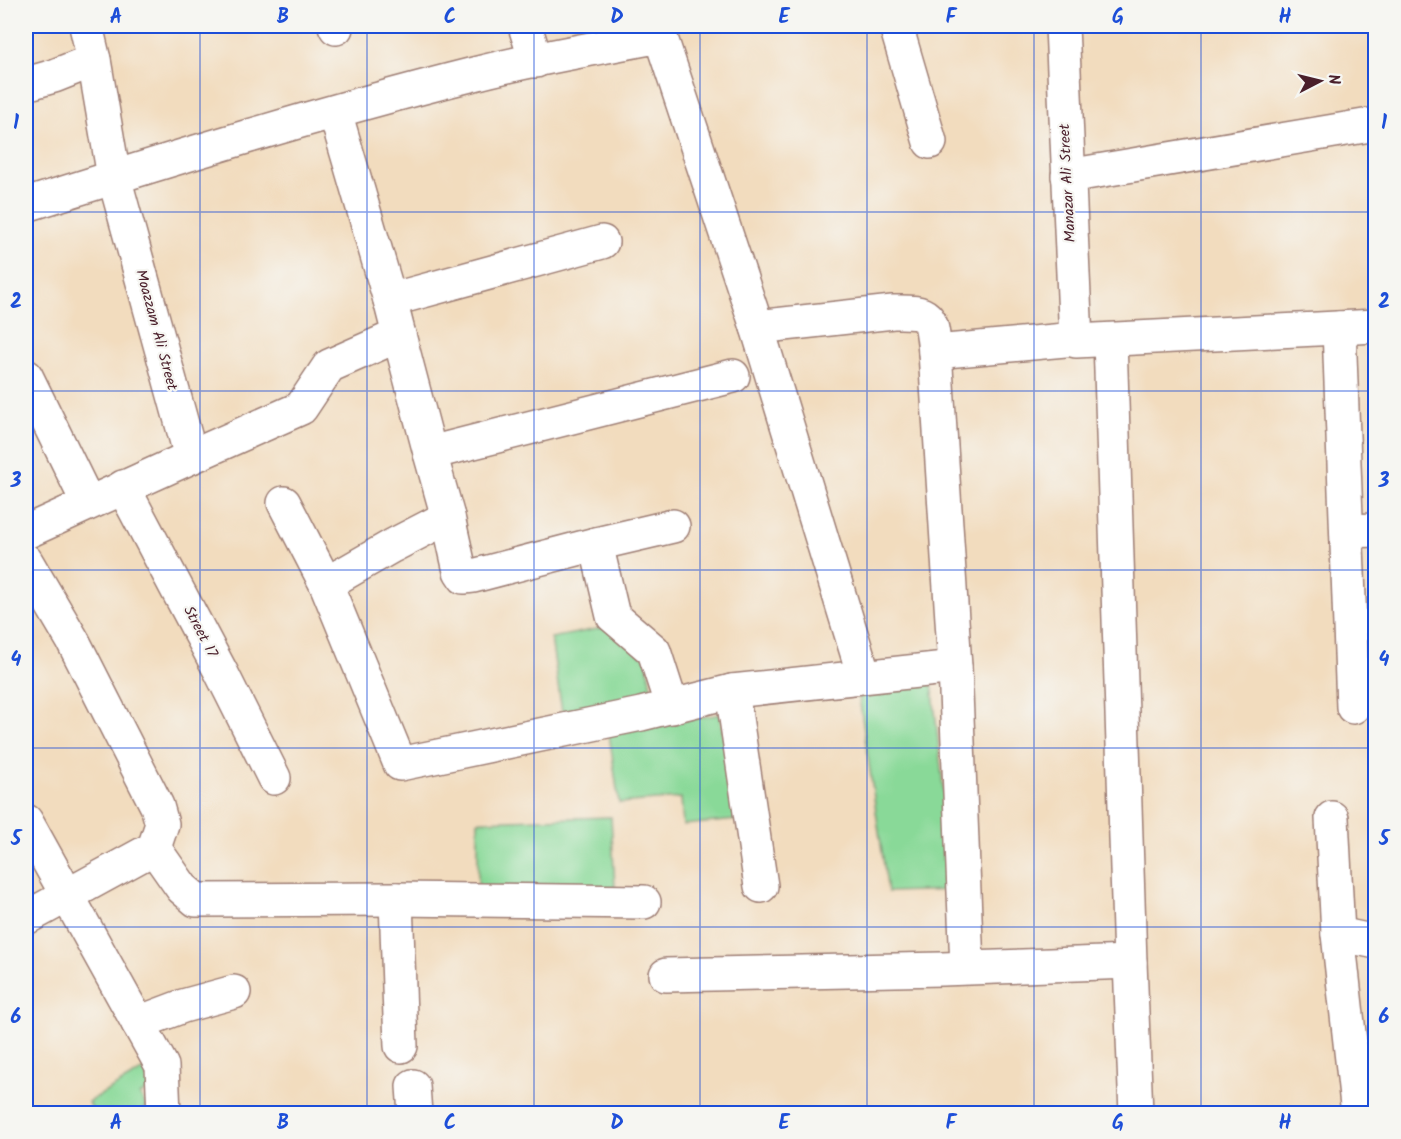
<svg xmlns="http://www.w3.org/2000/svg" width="1401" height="1139" font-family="Kalam,sans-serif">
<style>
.green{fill:#89d998;stroke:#6a7c62;stroke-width:1.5}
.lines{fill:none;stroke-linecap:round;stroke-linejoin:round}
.minor-casing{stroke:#9e7e74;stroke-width:36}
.minor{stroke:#fff;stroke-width:33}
.grid{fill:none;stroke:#1d4ed8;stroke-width:1.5;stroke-opacity:0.55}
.labels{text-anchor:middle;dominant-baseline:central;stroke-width:4.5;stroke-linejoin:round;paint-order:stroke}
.street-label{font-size:15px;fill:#4a1f2b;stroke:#f6f6f2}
.neatline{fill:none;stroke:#1d4ed8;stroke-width:2}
.grid-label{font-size:20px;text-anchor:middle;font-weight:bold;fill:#1d4ed8}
</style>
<rect width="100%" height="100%" fill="#f6f6f2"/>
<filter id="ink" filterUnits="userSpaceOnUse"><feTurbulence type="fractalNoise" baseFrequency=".0167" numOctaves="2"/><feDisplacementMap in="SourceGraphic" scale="12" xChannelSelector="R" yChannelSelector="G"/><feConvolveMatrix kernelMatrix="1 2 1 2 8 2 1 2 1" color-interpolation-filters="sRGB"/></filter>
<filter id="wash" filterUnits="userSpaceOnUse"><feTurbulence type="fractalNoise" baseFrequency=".008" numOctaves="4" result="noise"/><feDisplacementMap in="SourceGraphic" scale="24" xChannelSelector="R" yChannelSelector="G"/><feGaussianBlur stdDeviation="1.35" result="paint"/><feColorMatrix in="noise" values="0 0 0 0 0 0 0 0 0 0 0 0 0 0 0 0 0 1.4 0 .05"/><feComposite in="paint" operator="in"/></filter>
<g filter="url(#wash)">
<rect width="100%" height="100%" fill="#f2dcbe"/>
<!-- green -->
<g class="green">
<path d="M607 627 647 660 652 696 562 712 551 638Z"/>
<path d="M932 683 954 890 888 892 858 690Z"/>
<path d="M720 714 736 820 683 825 681 798 619 803 609 734Z"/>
<path d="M611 817 615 888 478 887V821Z"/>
<path d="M147 1068 156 1085 140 1095 147 1107 139 1112V1113H95L88 1102Z"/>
</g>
</g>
<g filter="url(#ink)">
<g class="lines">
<defs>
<g id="minor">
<path d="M335 26 336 28"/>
<path d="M525 26 536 61"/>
<path d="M657 26 757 327 864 676"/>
<path d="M896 26 930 142"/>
<path d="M1062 26 1076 341 1376 326"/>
<path d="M26 84 54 76 94 60"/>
<path d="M335 112 390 300 399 335"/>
<path d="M1068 176 1376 124"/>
<path d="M26 205C174 158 323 112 474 74 535 58 598 48 660 36"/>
<path d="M390 300 602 242"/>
<path d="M757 327 893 312C932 311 931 316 935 352"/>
<path d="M1339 328 1353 707"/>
<path d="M1110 340 1130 962 1136 1114"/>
<path d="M26 376 88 503"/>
<path d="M430 453 733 376"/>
<path d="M191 457 301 408 329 366 399 335 430 453 448 517 392 546 326 584"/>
<path d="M123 487 221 672 274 778"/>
<path d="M284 503 326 584 400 764 641 714 732 691 955 667"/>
<path d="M448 517 460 571 464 577 473 576 596 544 673 526"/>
<path d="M1347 531 1376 530"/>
<path d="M26 532 191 457 114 177 94 60 86 26"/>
<path d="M596 544 613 616 654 651 672 707"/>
<path d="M26 561 73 641 157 806 162 824 154 848 26 918"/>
<path d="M732 691 761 886"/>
<path d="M1332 818 1338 934 1358 1114"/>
<path d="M26 821 162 1066 164 1114"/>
<path d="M154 848 182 888 196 900 396 899 644 902"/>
<path d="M396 899 401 1046"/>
<path d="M1338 934 1376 942"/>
<path d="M967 967 955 667 935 352 1076 339"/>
<path d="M666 975 942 969 1130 962"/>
<path d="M138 1023 183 1006 234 992"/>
<path d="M413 1086 415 1114"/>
</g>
</defs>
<!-- minor casing -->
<use href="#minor" class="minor-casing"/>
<!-- minor -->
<use href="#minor" class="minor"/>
</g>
</g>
<!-- grid -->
<path class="grid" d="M200 26V1114M367 26V1114M534 26V1114M700 26V1114M867 26V1114M1034 26V1114M1201 26V1114M26 212H1376M26 391H1376M26 570H1376M26 748H1376M26 927H1376"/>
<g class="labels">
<!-- street labels -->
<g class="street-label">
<text transform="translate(1068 183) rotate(-93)">Manazar Ali Street</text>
<text transform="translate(156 330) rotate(75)">Moazzam Ali Street</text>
<text transform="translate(200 632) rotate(62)">Street 17</text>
</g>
</g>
<!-- margin -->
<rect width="1401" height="1139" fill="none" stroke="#f6f6f2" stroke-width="66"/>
<!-- north arrow -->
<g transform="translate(1320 81) rotate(83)" stroke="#f6f6f2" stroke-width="4.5" paint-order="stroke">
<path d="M0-4.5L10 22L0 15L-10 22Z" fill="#4a1f2b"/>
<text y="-9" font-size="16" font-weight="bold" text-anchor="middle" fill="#4a1f2b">N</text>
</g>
<rect x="33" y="33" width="1335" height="1073" class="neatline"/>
<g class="grid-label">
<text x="116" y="23">A</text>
<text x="283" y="23">B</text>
<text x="450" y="23">C</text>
<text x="617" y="23">D</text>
<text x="784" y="23">E</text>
<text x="951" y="23">F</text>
<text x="1118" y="23">G</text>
<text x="1285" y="23">H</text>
<text x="16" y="129">1</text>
<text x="1384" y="129">1</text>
<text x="16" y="308">2</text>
<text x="1384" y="308">2</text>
<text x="16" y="487">3</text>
<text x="1384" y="487">3</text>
<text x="16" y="666">4</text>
<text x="1384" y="666">4</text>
<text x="16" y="845">5</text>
<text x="1384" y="845">5</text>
<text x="16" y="1023">6</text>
<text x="1384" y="1023">6</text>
<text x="116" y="1129">A</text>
<text x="283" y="1129">B</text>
<text x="450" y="1129">C</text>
<text x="617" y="1129">D</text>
<text x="784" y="1129">E</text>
<text x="951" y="1129">F</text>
<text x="1118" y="1129">G</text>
<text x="1285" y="1129">H</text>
</g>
</svg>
